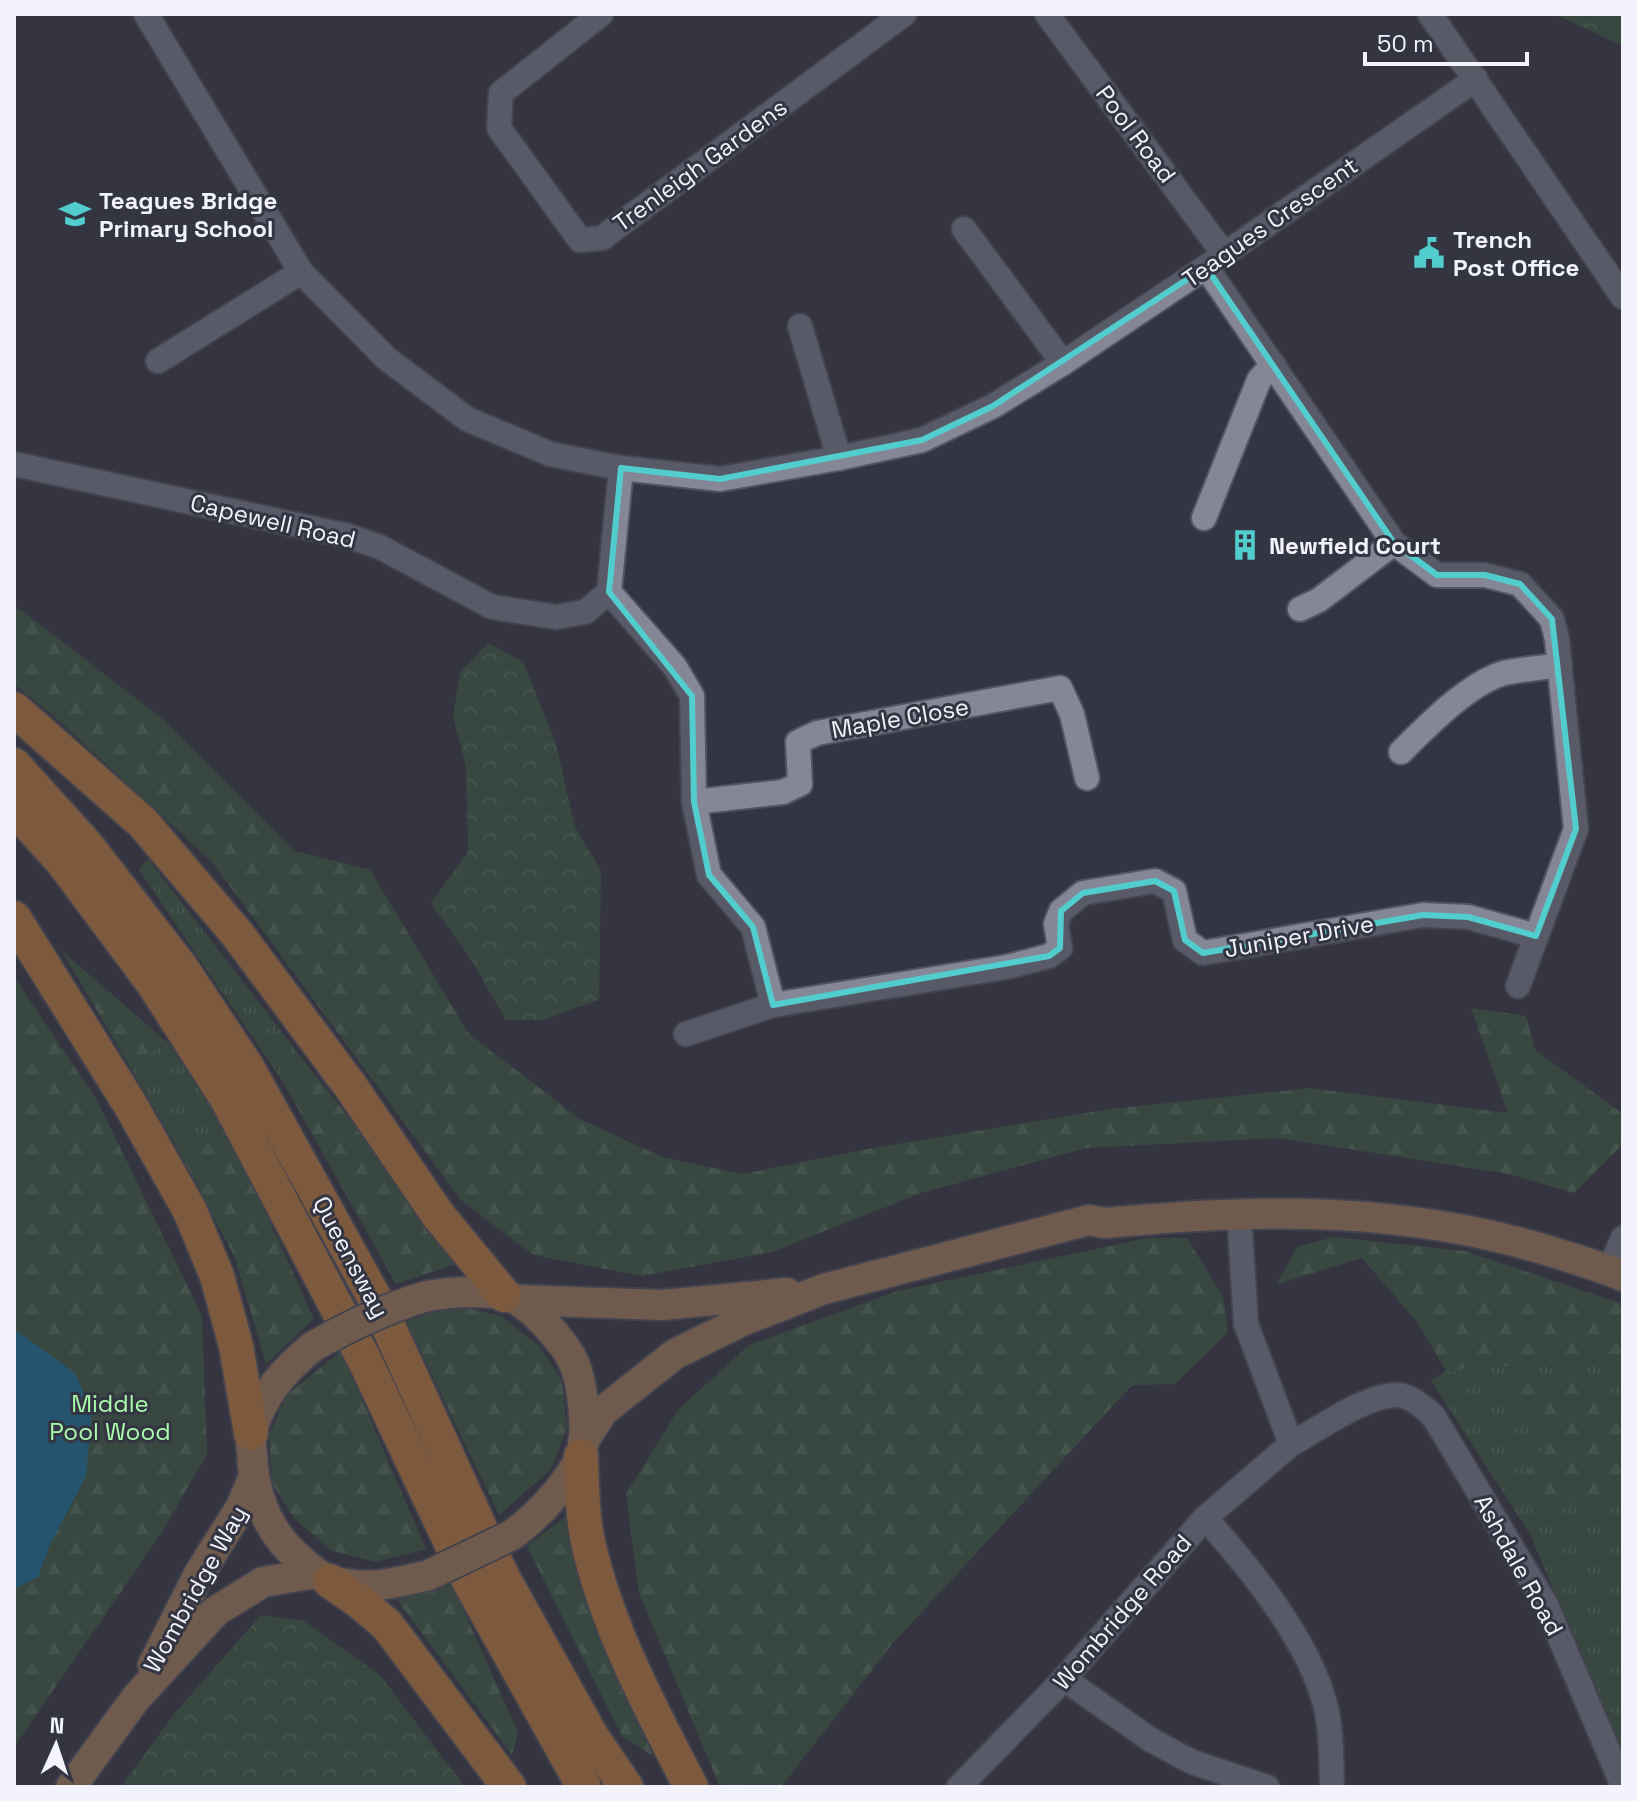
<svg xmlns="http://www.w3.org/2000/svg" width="1637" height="1801" font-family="'Space Grotesk',sans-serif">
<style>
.grass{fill:url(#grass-tufts)}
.forest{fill:url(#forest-firs)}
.park{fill:url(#park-crowns)}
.water{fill:#127da5}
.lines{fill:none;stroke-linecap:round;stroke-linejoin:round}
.minor-casing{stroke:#53545f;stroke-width:28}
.major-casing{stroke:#53545f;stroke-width:34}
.highway-casing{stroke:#53545f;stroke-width:38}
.minor{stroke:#858796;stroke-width:24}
.major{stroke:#b6875e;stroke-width:30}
.highway{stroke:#d68739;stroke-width:34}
.major-bridge-casing{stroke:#53545f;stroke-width:34;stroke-linecap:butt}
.major-bridge{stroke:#b6875e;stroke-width:30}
.marked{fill:none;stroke:#52cdce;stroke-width:6;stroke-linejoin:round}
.labels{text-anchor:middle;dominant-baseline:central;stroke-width:6;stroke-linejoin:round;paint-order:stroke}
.street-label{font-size:24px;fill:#f2f3fc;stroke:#343542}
.poi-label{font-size:24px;font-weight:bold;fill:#f2f3fc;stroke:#343542;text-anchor:start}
.park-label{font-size:24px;fill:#a8fcab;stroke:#343542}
</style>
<defs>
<pattern id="grass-tufts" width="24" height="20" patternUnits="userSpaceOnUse" patternTransform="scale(2)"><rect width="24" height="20" fill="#3d613f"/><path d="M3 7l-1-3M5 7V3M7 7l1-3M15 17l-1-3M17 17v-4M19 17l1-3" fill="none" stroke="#5a785c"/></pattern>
<pattern id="forest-firs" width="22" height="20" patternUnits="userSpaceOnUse" patternTransform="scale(2)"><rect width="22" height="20" fill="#3d613f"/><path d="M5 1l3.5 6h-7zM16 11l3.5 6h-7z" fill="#5a785c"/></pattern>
<pattern id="park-crowns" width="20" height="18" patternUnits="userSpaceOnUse" patternTransform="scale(2)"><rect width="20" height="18" fill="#3d613f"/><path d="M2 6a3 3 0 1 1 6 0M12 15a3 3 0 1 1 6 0" fill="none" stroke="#5a785c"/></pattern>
</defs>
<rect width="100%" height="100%" fill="#343542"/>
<!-- grass -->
<g class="grass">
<path d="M148 859 312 1071 283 1082 139 870Z"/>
<path d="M168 1043 226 1125 178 1149 129 1065Z"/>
<path d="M1615 1359 1623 1366V1754L1530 1534 1431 1381 1446 1371Z"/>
</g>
<!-- forest -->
<g class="forest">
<path d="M14 605 163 719 294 851 370 870 469 1034 580 1119 662 1157 742 1174 873 1148 1111 1109 1309 1088 1508 1113 1471 1008 1526 1016 1535 1050 1623 1114V1144L1574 1193 1509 1174 1279 1138 1086 1148 921 1193 772 1252 642 1276 533 1255 461 1200 212 862 52 714 14 684Z"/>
<path d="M61 950 168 1043 129 1065Z"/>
<path d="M14 977 97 1100 202 1316 207 1454 162 1532 14 1747Z"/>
<path d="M312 1071 462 1262 396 1284 283 1082Z"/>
<path d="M226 1125 314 1319 266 1364 235 1258 178 1149Z"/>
<path d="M1333 1237 1465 1251 1623 1304V1366L1614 1359 1446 1371 1418 1323 1362 1258 1277 1284 1297 1247Z"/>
<path d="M1147 1238H1187L1223 1297 1228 1332 1175 1384 1132 1385 893 1643 781 1787H720L639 1593 626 1494 678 1410 749 1345 898 1291Z"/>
<path d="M456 1305 501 1316 539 1346 562 1380 567 1428 551 1469 499 1515 406 1321Z"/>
<path d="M341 1351 426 1549 375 1562 330 1550 294 1518 272 1483 269 1435 287 1395Z"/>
<path d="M1532 1375 1572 1380 1623 1429V1496L1598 1498 1533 1515 1519 1481 1553 1438 1503 1387Z"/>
<path d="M565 1517 631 1703 653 1756 622 1736 527 1546Z"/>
<path d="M452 1585 518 1732 512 1755 395 1597Z"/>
</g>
<!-- park -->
<g class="park">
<path d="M1554 14H1623V46Z"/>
<path d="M488 643 523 662 556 744 575 827 601 870 599 1000 542 1020H506L472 961 431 903 468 852 466 767 453 717 460 673Z"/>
<path d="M261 1615 304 1621 380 1675 465 1787H121L174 1714Z"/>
</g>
<!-- water -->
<path class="water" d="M14 1329 75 1373 92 1411 86 1476 49 1547 38 1577 14 1589Z"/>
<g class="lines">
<defs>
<g id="minor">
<path d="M146 14 301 272 386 358 467 419 550 454 621 468 720 479 839 458 922 440 993 406 1063 363 1206 267 1476 79"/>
<path d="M601 14 501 93 499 128 580 240 602 238 904 14"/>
<path d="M1047 14 1224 254"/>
<path d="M1430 14 1623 297"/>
<path d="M964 229 1063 363"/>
<path d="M1206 267 1394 543 1437 575H1485L1520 584 1552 619 1557 639 1576 829 1518 986"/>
<path d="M800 326 839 458"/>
<path d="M158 361 301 272"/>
<path d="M14 464 348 536 380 547 492 607 556 617 585 612 609 592"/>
<path d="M621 468 609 592 675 667 692 696 694 802 709 875 753 927 773 1005"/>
<path d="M1204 518 1259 380 1273 364"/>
<path d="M1300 609 1319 600 1394 543"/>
<path d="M1401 752C1427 726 1469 683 1504 673 1522 669 1542 668 1560 665"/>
<path d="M694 802 783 792 800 784 798 742 817 733 1060 688 1072 714 1087 778"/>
<path d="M686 1034 773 1005 1007 967 1049 956 1060 948 1056 924 1061 911 1083 893 1155 881 1174 891 1185 940 1203 953 1423 915 1468 917 1536 936"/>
<path d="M1609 1270 1623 1238"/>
<path d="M1291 1444C1319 1429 1364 1396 1396 1395 1410 1395 1424 1407 1434 1417L1546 1605 1623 1786"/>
<path d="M1205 1518C1250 1568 1310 1641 1326 1708 1332 1734 1331 1761 1332 1787"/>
<path d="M1064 1679 1151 1740 1192 1762 1267 1787"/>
<path d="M959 1787 1064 1679 1205 1518 1291 1444 1246 1324 1239 1214"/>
</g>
<g id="major">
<path d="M427 1296C451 1292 495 1288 517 1300 536 1311 565 1343 574 1363 583 1384 588 1432 581 1454 572 1481 534 1520 510 1536"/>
<path d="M518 1300 663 1305 787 1293"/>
<path d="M312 1347C284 1370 263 1394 252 1430 250 1437 251 1446 252 1454 254 1497 268 1534 302 1561 311 1569 321 1578 332 1581 368 1591 394 1583 429 1575"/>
<path d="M583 1442 603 1411 675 1354 742 1321 824 1289 1089 1220 1105 1223C1262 1208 1408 1206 1559 1254 1581 1261 1602 1267 1623 1276"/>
<path d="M153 1665 199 1574 241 1507 253 1479"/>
<path d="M71 1787 136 1698 216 1611 263 1582 316 1573"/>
</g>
<g id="highway">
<path d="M14 709 143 823 238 935 351 1087 438 1215 504 1295"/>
<path d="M14 765 87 846 180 966 247 1067 379 1306 502 1576 592 1737 626 1787"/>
<path d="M14 808 62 861 153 983 226 1097 365 1361 469 1581 584 1787"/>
<path d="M14 918 131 1106 190 1211 217 1276 236 1346 251 1433"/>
<path d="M581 1456C582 1485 582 1513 588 1542 607 1628 651 1709 691 1787"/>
<path d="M330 1581 360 1602 387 1625 509 1787"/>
</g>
</defs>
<!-- minor casing -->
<use href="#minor" class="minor-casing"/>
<!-- major casing -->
<use href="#major" class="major-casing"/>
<!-- highway casing -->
<use href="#highway" class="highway-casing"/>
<!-- minor -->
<use href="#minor" class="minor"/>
<!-- major -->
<use href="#major" class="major"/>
<!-- highway -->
<use href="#highway" class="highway"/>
<defs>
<g id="major-bridge">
<path d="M312 1347C349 1326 386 1308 427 1296"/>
<path d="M429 1575 510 1536"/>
</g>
</defs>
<!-- major-bridge casing -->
<use href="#major-bridge" class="major-bridge-casing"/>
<!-- major-bridge -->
<use href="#major-bridge" class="major-bridge"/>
</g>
<!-- marked area -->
<path d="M0 0H1637V1801H0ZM1206 267 1394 543 1437 575H1485L1520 584 1552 619 1576 829 1536 936 1468 917 1423 915 1203 953 1185 940 1174 891 1155 881 1083 893 1061 911 1060 948 1049 956 773 1005 753 927 709 875 694 802 692 696 609 592 621 468 720 479 922 440 993 406Z" fill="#343542" fill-opacity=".55" fill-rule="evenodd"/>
<path class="marked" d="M1206 267 1394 543 1437 575H1485L1520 584 1552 619 1576 829 1536 936 1468 917 1423 915 1203 953 1185 940 1174 891 1155 881 1083 893 1061 911 1060 948 1049 956 773 1005 753 927 709 875 694 802 692 696 609 592 621 468 720 479 922 440 993 406Z"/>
<!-- icons -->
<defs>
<symbol id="school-bare" viewBox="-9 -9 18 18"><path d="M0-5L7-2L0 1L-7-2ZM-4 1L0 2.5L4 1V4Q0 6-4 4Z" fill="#52cdce" stroke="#343542" stroke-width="2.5" paint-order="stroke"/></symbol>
<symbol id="civic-bare" viewBox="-9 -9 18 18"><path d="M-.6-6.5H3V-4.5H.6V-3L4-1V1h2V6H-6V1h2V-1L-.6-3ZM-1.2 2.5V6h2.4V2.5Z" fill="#52cdce" stroke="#343542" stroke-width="2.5" paint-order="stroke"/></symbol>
<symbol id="building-bare" viewBox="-9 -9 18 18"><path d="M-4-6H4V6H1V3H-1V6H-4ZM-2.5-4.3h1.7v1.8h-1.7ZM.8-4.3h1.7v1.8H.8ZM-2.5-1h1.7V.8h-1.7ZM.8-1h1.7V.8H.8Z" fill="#52cdce" stroke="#343542" stroke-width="2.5" paint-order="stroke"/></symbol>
</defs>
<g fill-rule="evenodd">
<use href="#school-bare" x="53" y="192" width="44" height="44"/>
<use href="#civic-bare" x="1407" y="231" width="44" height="44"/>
<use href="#building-bare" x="1223" y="523" width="44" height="44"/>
</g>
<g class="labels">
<!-- street labels -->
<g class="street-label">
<text transform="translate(1136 134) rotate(53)">Pool Road</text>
<text transform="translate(700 165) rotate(-36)">Trenleigh Gardens</text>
<text transform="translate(1270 222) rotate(-35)">Teagues Crescent</text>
<text transform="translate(273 521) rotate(13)">Capewell Road</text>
<text transform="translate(900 718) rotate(-10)">Maple Close</text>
<text transform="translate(1299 936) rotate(-10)">Juniper Drive</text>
<text transform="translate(351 1257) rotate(62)">Queensway</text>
<text transform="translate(1519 1565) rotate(61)">Ashdale Road</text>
<text transform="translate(195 1589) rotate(-61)">Wombridge Way</text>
<text transform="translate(1122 1612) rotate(-49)">Wombridge Road</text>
</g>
<!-- poi labels -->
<g class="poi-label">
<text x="99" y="200">Teagues Bridge<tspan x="99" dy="28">Primary School</tspan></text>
<text x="1453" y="239">Trench<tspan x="1453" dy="28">Post Office</tspan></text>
<text x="1269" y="545">Newfield Court</text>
</g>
<!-- park labels -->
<g class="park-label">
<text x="110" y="1403">Middle<tspan x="110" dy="28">Pool Wood</tspan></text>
</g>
</g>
<!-- border -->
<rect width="1637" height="1801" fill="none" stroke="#f2f3fc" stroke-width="32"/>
<!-- north arrow -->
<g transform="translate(56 1745) rotate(3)" stroke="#343542" stroke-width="6" paint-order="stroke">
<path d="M0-6L14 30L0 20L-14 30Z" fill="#f2f3fc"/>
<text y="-12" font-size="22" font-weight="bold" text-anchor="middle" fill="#f2f3fc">N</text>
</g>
<!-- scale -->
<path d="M1365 52v12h162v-12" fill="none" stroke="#f2f3fc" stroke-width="4"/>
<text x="1377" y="52" font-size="24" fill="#f2f3fc" stroke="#343542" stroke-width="6" paint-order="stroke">50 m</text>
</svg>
